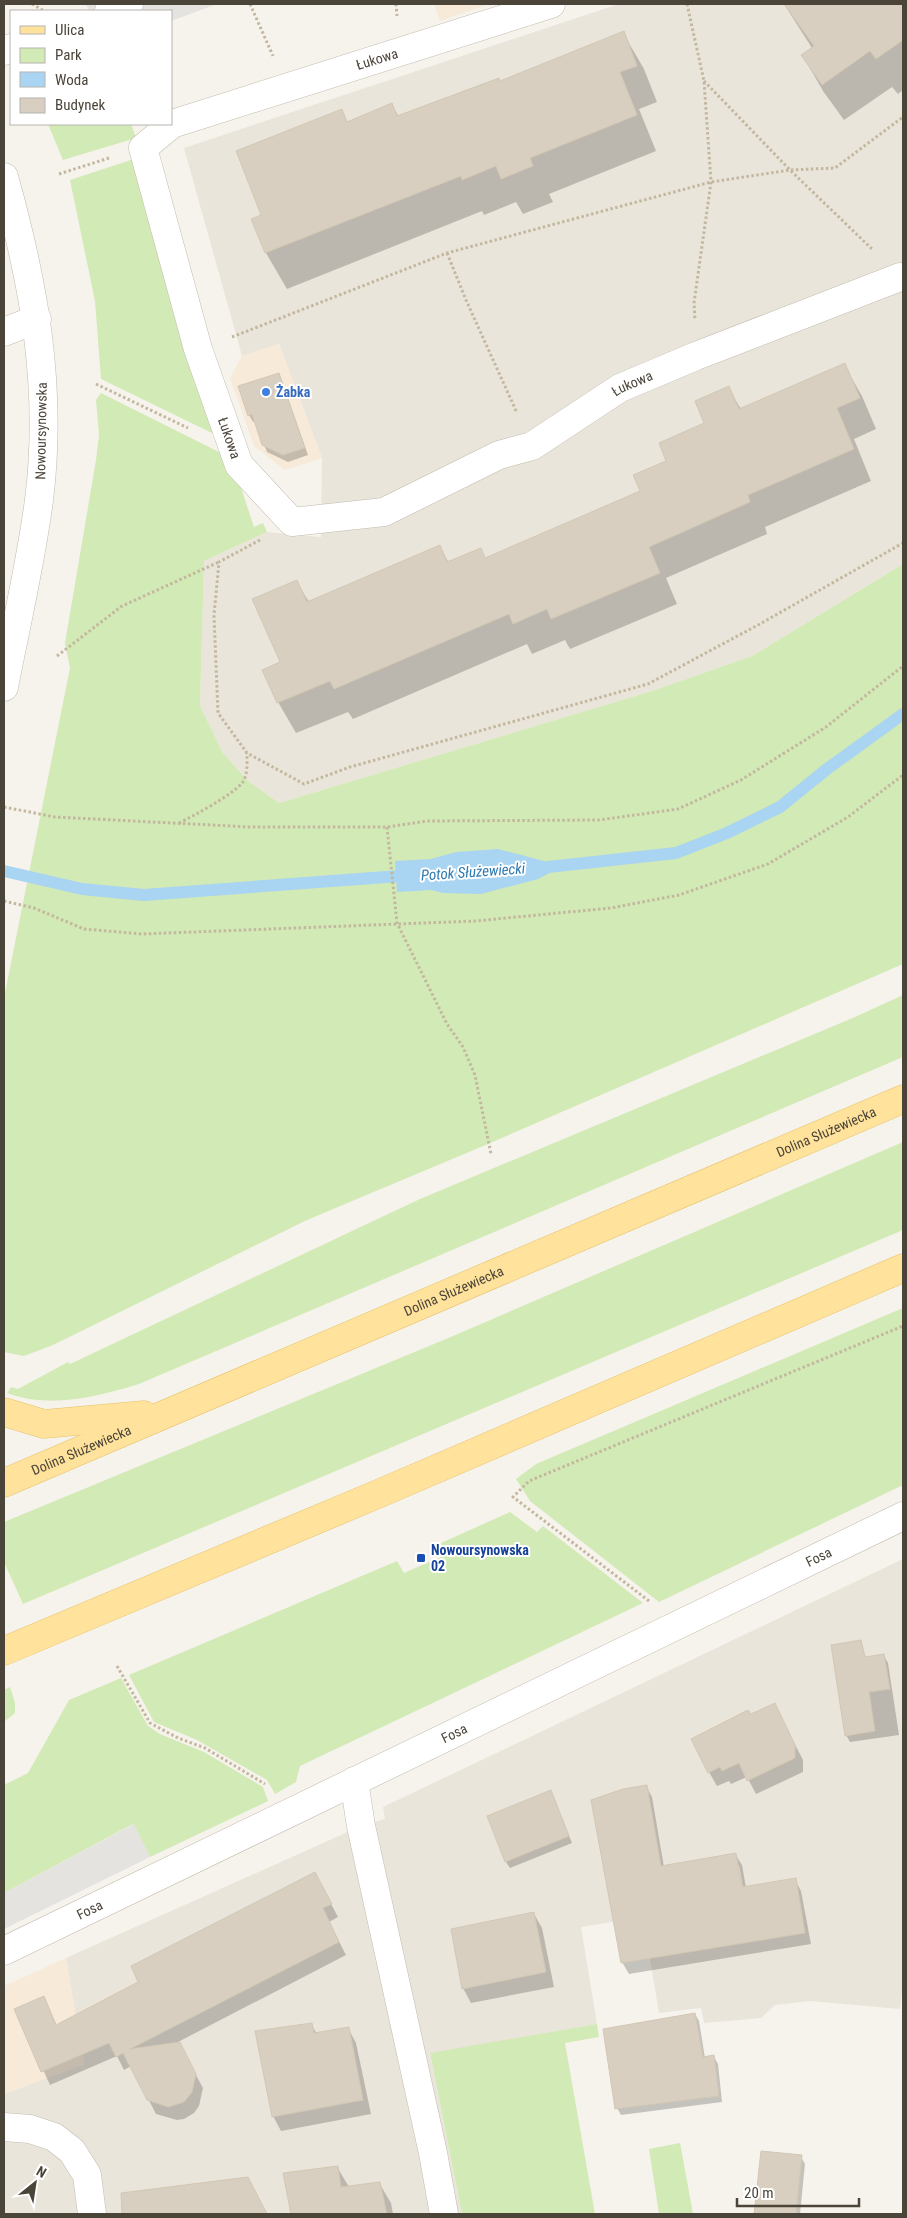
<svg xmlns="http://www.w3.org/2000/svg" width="907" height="2218" font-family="'Roboto Condensed',sans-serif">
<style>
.residential{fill:#eae5da}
.commercial{fill:#f7ead8}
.green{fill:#d2eab5}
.parking{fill:#e5e3e0}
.water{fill:#a9d4f2}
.shadow{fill:#0003;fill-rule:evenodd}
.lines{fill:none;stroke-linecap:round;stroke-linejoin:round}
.stream{stroke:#a9d4f2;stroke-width:12}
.building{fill:#d8cfc1;stroke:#d3c7b4}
.minor-casing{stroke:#c2bbae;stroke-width:29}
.major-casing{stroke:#e6c16a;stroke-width:29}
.path{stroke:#c4b79f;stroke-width:3;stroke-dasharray:2.5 2.5;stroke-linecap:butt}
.minor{stroke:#fff;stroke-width:28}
.major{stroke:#ffe39c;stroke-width:28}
.shop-dot{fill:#3f7fe0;stroke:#fff;stroke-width:2}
.transit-dot{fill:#1a4fb4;stroke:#fff;stroke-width:2}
.labels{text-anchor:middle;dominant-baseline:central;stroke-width:4;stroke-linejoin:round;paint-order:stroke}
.street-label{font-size:14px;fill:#4b4439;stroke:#fff}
.shop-label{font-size:14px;font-weight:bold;fill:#366cbe;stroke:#fff;text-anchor:start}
.transit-label{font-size:14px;font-weight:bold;fill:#164399;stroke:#fff;text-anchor:start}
.water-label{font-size:15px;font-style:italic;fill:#2e7ab2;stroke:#fff}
</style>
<rect width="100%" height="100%" fill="#f6f3ec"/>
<!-- residential -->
<g class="residential">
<path d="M619 4H903V564L752 656 652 691 279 803 247 780 223 753 200 706 204 561 267 532 321 537 322 458 279 344 242 356 184 148Z"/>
<path d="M903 1559V1980L900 2009 810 2001 775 2005 761 2018 704 2023 701 2008 659 2013 643 1917 581 1927 597 2024 430 2054 462 2214H4V2094L84 2064 66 1958 361 1826 385 1819 383 1807Z"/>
</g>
<!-- commercial -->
<g class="commercial">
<path d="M434 4H489L440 21Z"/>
<path d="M279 344 322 458 285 470 254 446 230 378 242 356Z"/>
<path d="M66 1958 84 2064 4 2094V1986Z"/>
</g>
<!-- green -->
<g class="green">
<path d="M48 124H131L136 138 63 160Z"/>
<path d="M143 156 216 435 101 379 95 301 70 180Z"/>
<path d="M101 393 231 458 254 527 263 523 267 532 204 561 200 706 223 753 247 780 279 803 652 691 752 656 903 564V964L488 1144 307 1220 53 1345 24 1356 4 1352V998L70 668 65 643 96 460 99 435 96 400Z"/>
<path d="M903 995V1057L139 1384C96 1397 50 1409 7 1393L11 1387 18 1389 68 1362 70 1364 420 1199 855 1017Z"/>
<path d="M903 1142V1230L23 1604 4 1562V1522L446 1339Z"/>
<path d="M903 1308V1485L659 1602 530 1501 516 1479 536 1464Z"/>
<path d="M510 1512 537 1532 543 1526 643 1603 300 1766 296 1782 275 1794 267 1780 197 1740 154 1722 129 1675 397 1561 404 1573 445 1555 441 1543Z"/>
<path d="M121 1678 148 1726 160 1734 204 1752 263 1787 268 1801 150 1857 133 1824 4 1893V1785L28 1773 69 1700Z"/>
<path d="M10 1687 15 1703V1713L4 1722V1690Z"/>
<path d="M597 2024 599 2037 565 2043 595 2214H462L430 2053Z"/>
<path d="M680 2143 693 2214H659L649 2149Z"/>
</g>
<!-- parking -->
<g class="parking">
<path d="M86 4H217L171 21V11H89Z"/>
<path d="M134 1824 150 1857 4 1929V1893Z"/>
</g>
<!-- water -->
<path class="water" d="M498 849 563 866 538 879 481 894 443 893 431 890 397 892 395 861 431 859 456 852Z"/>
<!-- shadow -->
<g class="shadow">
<path d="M784 4H903V90L898 94 892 87 844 120 823 91 803 56 812 48Z"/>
<path d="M623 33 644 69 657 102 639 109 656 151 549 194 553 202 523 214 516 202 484 215 482 211 287 289 266 253 253 220 263 216 341 111 348 123 392 105 399 117 500 82Z"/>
<path d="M844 365 862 396 876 429 854 439 871 481 765 527 767 534 666 578 677 604 570 649 565 640 532 654 527 644 353 719 348 712 296 733 278 702 282 663 296 581 309 602 439 547 449 563 480 549 486 559 642 492 667 461 706 423 728 388 741 409Z"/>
<path d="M279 374 308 455 288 462 267 452 255 421 253 422 249 415Z"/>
<path d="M860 1641 866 1658 884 1656 888 1663 899 1735 850 1742 846 1735Z"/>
<path d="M774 1704 803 1760V1772L756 1794 747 1777 731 1784 729 1781 717 1786 709 1772 750 1715Z"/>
<path d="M646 1786 652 1797 664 1867 735 1854 742 1865 746 1888 795 1880 801 1891 811 1944 629 1974 622 1962ZM737 1865H739L744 1893 742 1894Z"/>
<path d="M554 1799 572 1843 510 1868 506 1862Z"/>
<path d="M322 1887 338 1917 329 1922 346 1955 178 2042 203 2088 199 2106 194 2113 184 2119 177 2120 156 2114 131 2066 124 2070 117 2056 50 2085 16 2010 44 1998 57 2026Z"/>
<path d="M534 1914 542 1928 554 1987 471 2003 463 1988Z"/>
<path d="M695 2014 699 2021 705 2058 714 2057 718 2064 722 2102 621 2115 617 2108Z"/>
<path d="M311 2024 317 2034 348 2028 356 2043 371 2114 281 2131 273 2116Z"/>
<path d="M763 2152 801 2157 805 2164 800 2214H756Z"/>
<path d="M337 2167 349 2187 379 2183 391 2203 393 2214H293L284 2174Z"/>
<path d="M248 2179 267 2214H143L140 2192Z"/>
</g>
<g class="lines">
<!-- stream -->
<g class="stream">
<path d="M548 867 676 853 727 833 780 807 827 769 903 714"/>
<path d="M4 871 82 889 144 895 413 875"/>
</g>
</g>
<!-- building -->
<g class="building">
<path d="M784 4H903V40L876 59 870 51 822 85 801 55 814 46Z"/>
<path d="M624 31 637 66 620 72 637 115 530 158 533 166 501 179 496 166 462 180 461 176 265 253 251 219 261 215 236 151 342 109 347 122 392 103 397 116 499 78 500 81Z"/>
<path d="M845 363 860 398 837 408 854 449 748 495 750 502 649 547 660 573 551 619 547 609 513 624 509 614 334 689 330 681 277 703 262 670 280 662 252 599 297 580 307 602 440 545 447 562 481 548 485 558 640 491 633 475 666 461 659 443 704 423 695 401 729 386 739 409Z"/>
<path d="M279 373 305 448 283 455 262 445 252 414 248 416 238 386Z"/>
<path d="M861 1640 865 1657 884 1654 890 1689 869 1692 875 1731 845 1736 831 1645Z"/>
<path d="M775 1703 795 1745V1758L747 1781 739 1763 722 1771 720 1767 708 1773 691 1739 748 1710 751 1714Z"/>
<path d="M647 1785 661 1866 736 1853 742 1887 796 1878 805 1933 621 1963 591 1800 623 1789Z"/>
<path d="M551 1790 569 1836 505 1862 487 1816Z"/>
<path d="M315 1872 332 1904 323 1908 339 1942 130 2049 180 2042 196 2074 192 2092 184 2102 168 2107 147 2100 123 2053 116 2057 109 2043 41 2072 14 2009 44 1996 56 2025 138 1982 131 1966Z"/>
<path d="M534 1912 546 1972 462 1989 451 1929Z"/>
<path d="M695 2013 703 2057 714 2055 719 2096 615 2109 603 2029Z"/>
<path d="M312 2023 314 2033 349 2027 363 2100 272 2117 255 2031Z"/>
<path d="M761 2151 802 2155 796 2214H754Z"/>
<path d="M338 2166 341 2187 380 2182 387 2214H291L283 2173Z"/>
<path d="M248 2177 267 2214H122L121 2193Z"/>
</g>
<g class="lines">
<defs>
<g id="minor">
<path id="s1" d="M551 4 172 124 143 148 198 349 239 465 292 522 384 512 499 455 532 446 620 388 696 356 900 277"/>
<path d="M109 11 129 4"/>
<path d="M4 51 11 48"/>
<path d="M4 177C34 284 53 388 39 500 31 562 16 625 4 687"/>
<path d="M4 332 37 319"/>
<path d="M354 1781 361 1826 433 2153 444 2214"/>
<path id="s2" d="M4 1951 903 1516"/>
<path d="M4 2127 30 2129 54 2137 72 2151 87 2175 92 2214"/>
</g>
<g id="major">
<path d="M4 1412 44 1424 144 1415"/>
<path id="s3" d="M4 1483 903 1099"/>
<path d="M4 1651 378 1494 903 1268"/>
</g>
</defs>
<!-- minor casing -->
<use href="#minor" class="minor-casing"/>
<!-- major casing -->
<use href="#major" class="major-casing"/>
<!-- path -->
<g class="path">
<path d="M32 4 44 11"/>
<path d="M250 4 273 56"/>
<path d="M396 4 397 16"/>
<path d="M687 4 704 81 711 182 694 303 695 320"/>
<path d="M704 81 790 170 873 250"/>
<path d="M59 174 109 158"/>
<path d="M447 253 466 300 517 413"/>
<path d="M232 337 447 253 711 182 790 170 835 168 903 117"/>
<path d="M96 384 188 428"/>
<path d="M260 540 219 562 214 615 218 713 247 753 304 784 350 767 648 684 758 625 903 543"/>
<path d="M57 656 122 606 219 562"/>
<path d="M4 807 55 817 250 827H387L427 821 599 820 678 809 741 780 826 727 903 666"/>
<path d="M179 823C195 815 231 796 242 783 248 776 247 762 247 753"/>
<path d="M387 827 397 923 447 1024 463 1047 475 1075 491 1154"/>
<path d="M4 901 34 908 84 929 142 934 475 921 611 908 679 895 768 864 848 817 903 775"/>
<path d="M649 1601 513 1497 529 1481 903 1326"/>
<path d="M117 1666 150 1723 178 1738 205 1748 265 1784"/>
</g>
<!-- minor -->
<use href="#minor" class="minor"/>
<!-- major -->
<use href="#major" class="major"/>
</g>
<!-- markers -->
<circle class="shop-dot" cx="266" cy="392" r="5"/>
<rect class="transit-dot" x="416" y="1553" width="10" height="10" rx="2.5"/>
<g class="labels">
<!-- street labels -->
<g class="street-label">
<text transform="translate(377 59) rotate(-17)">Łukowa</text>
<text stroke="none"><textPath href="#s1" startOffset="1218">Łukowa</textPath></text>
<text transform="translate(41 431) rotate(-89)">Nowoursynowska</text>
<text stroke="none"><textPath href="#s1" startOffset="738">Łukowa</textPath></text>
<text stroke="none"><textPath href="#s3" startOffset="894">Dolina Służewiecka</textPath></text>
<text stroke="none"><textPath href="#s3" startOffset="489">Dolina Służewiecka</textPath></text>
<text stroke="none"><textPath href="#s3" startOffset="84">Dolina Służewiecka</textPath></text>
<text stroke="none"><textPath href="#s2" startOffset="905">Fosa</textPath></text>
<text stroke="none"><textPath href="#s2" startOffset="500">Fosa</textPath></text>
<text stroke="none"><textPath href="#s2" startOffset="95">Fosa</textPath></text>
</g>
<!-- shop labels -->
<g class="shop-label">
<text x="276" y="392">Żabka</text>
</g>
<!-- transit labels -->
<g class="transit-label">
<text x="431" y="1550">Nowoursynowska<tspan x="431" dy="16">02</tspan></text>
</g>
<!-- water labels -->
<g class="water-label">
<text transform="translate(473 872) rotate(-4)">Potok Służewiecki</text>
</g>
</g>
<!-- border -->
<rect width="907" height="2218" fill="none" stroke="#4b4439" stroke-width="10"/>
<!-- legend -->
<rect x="10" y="10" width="162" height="115" fill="#ffffff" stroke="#b7b4b0"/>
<rect x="20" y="26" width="25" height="8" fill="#ffe39c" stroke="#b7b4b0"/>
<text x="55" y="35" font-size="15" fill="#4b4439">Ulica</text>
<rect x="20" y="48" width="25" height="15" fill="#d2eab5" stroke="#b7b4b0"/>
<text x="55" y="60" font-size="15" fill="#4b4439">Park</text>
<rect x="20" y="72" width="25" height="15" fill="#a9d4f2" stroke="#b7b4b0"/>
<text x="55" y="85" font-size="15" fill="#4b4439">Woda</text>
<rect x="20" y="98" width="25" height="15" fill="#d8cfc1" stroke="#b7b4b0"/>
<text x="55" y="110" font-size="15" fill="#4b4439">Budynek</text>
<!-- north arrow -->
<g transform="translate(35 2183) rotate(30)" stroke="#ffffff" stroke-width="4" paint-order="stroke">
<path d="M0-4L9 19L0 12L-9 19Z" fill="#4b4439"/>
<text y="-8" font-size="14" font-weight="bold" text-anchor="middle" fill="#4b4439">N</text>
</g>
<!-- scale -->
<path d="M737 2198v8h122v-8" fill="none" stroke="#4b4439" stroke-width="2.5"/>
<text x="744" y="2198" font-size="15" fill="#4b4439" stroke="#ffffff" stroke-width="4" paint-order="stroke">20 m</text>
</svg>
